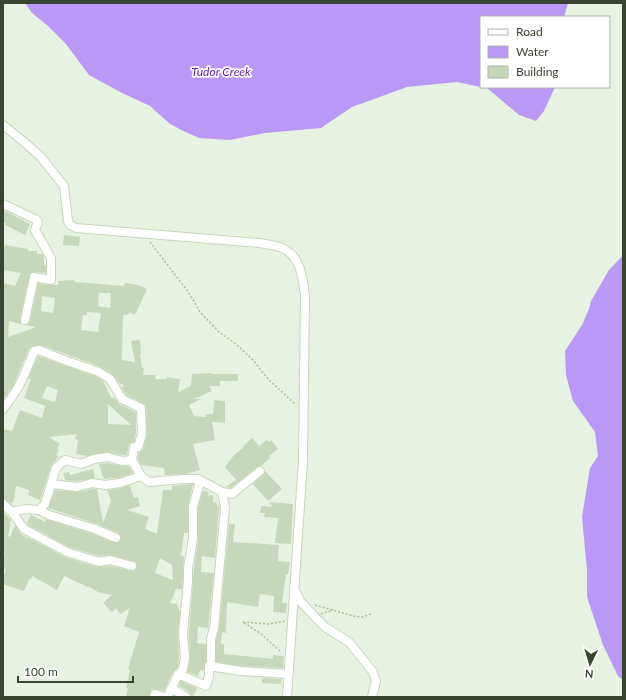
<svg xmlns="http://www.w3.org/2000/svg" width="626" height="700" font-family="Lato,sans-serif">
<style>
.water{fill:#b999f5}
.building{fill:#c7d8ba;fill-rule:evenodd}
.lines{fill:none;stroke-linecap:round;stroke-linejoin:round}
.street-casing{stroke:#c6d6bb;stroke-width:10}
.path{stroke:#a6c194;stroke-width:1.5;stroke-dasharray:2 2;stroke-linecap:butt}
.street{stroke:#fff;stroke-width:8}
.labels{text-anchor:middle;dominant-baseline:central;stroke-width:3.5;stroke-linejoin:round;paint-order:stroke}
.water-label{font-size:12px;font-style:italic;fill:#5b25b6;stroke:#fff}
</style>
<rect width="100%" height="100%" fill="#e8f2e2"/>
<!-- water -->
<g class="water">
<path d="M25 3H568L564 17H481V87L457 82 407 87 352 107 321 128 265 133 230 140 199 138 181 130 169 123 150 106 122 93 89 75 66 44 47 25 32 13Z"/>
<path d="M482 87H555L544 111 536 121 519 115 487 88Z"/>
<path d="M623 255V680L618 676 603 645 587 597V570L582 517 590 468 598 456 595 432 573 401 566 375 565 351 582 325 589 309 591 301 609 270Z"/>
</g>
<!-- building -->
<g class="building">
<path d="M3 210 30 224 25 235 5 225 6 223 3 222Z"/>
<path d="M64 235 80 237 79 246 63 245Z"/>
<path d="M5 245 28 249V251H37V254H43L44 257V265H46V273L35 272 30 274 20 319 21 324 9 321 8 337 36 327 27 325 30 321 38 283 50 285H58V281L74 280 75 282 124 286 125 283 138 285 147 289 135 315 129 312V314L123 315 122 360 135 362 131 341 140 340 141 354 140 355 142 368H144L143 375H156L155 379H167V377L180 379 178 392 191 386 192 374 211 373V374H238V381H220V386H209L212 391 194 399H201L189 405 194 416 206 417V414H213L214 400 225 401V423L212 422 215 440 193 444 200 470 186 474 165 475 164 468 141 465 138 459 139 452 143 449 147 434 146 405 126 395 122 388 124 385 119 383 113 375 101 367 41 345 33 346 29 349 13 386 5 397H3V283L15 286 21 273 3 270V256ZM99 293H111L110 308 98 306ZM42 296 55 298 53 313 41 311ZM87 312 101 313 98 332 81 330 83 315H87Z"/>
<path d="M38 356 97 377 103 381 112 399 114 397 119 404 136 412V433L134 442 129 444 127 455H122L108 452 87 456 76 454 78 440 75 439 77 434 49 437 60 444 57 449 59 450 56 455 59 456 51 466 40 500 28 495 29 490 16 486 14 500 11 504 3 499V429L12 431 20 410 42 418 45 406 24 398 31 379H28ZM47 386 58 390 55 402 42 398ZM108 404 131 425 108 424Z"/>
<path d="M252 438 259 446 267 440 269 442 271 440 278 449 269 456 270 458 261 466 257 467 231 488 226 487 236 480 225 467 234 455 244 447 243 446Z"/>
<path d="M108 463 121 466H129L133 473 119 478 104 479 99 464Z"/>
<path d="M93 469 95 478 77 481 65 480 63 473 69 472 70 475Z"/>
<path d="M265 471 282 489 268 501 253 484 263 475Z"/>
<path d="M193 484 188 506V533H184L181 556H184L182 589H176L170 603 177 604 180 612 178 633 179 658 178 667 173 672 164 691 154 689 151 690 149 697H126L128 688H126L130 670 128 669 139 632 124 626 130 608 120 614 116 608 112 612 103 603 112 595 97 592V591L64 576 57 590 32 576 31 579H29L24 591 3 584V578L6 569 3 568V559L5 551H3V512L11 520 8 536 10 537 15 525 21 534 65 557 97 567 110 566 133 571 137 567 136 562 133 561 111 555 99 556 69 547 28 525 27 523 31 515 45 522V519L93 534 117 543 121 540V538L118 533 97 524 48 508 55 490 77 492 92 489H97L103 523 111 501 107 490 121 488 131 485 130 487 134 498 138 497 140 506 127 510 149 517 145 529 157 534 163 490H172V486ZM160 558 172 565 173 580 155 573Z"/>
<path d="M203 491 209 492 208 495H213V502L217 503V506L219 507V508L215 558 202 556 201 572 214 573 208 628 198 627 197 643 206 644V662L203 671 200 670 198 676 187 672 190 658 189 634 194 568 198 540V507Z"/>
<path d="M269 502 293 504 291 544 275 543 278 518 264 517 265 513H260L261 506 273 507Z"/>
<path d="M229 524H235L233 542 279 545 278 561 290 562 288 574H286L282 603H287L286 613 273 612 274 596 260 594 258 607 227 602 226 633 222 632 221 644H224V654L273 659V655L284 656 283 668 242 666 216 662V640L219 628Z"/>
<path d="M262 678 281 679V684L262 683Z"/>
<path d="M181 681 197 688 193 697H191L189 692 179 686Z"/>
</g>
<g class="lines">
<defs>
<g id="street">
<path d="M3 125 24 142 40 156 64 186 68 221 70 225 76 228 260 243C268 245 277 245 284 249 301 257 303 280 305 296L303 461 287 697"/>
<path d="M3 204 37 220 38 222 35 230 51 258V280L34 277 25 320"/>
<path d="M3 409C19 390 25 374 34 351L39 350 64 360 99 372 110 379 122 399 141 408 142 434 138 447H134L132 460"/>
<path d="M51 484 77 487 92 483 106 485 120 483 141 476"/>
<path d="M3 504 12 512 25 509 39 510 49 515 95 529 116 538"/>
<path d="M39 510 45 504 56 468 65 460 81 464 94 459 108 457 122 461 132 460 141 476 149 482 184 479H198L222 492 232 494 260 471"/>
<path d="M12 512 24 529 67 552 99 562 110 560 132 566"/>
<path d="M294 588 300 601 317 619 325 627 349 642 373 672 376 681 372 697"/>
<path d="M211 666V639L214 628 225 508 222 492"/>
<path d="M178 674 206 686 209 676V666L241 671 288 674"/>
<path d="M171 688 186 697"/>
<path d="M154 697 155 694 164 697"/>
<path d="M167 697 178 675 183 669 185 658 183 634 188 581V568L193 539V506L199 486 198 479"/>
</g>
</defs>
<!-- street casing -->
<use href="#street" class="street-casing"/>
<!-- path -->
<g class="path">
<path d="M150 242 189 293 200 312 219 332 236 344 254 361 268 379 296 405"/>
<path d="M315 605 353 616 363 617 373 613"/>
<path d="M321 614 333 610"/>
<path d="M243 622 268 624 285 621"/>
<path d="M244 623 260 633 282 653"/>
</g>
<!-- street -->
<use href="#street" class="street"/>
</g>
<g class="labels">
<!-- water labels -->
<g class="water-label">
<text x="221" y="71">Tudor Creek</text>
</g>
</g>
<!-- border -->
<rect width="626" height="700" fill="none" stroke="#3a4432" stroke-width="8"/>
<!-- legend -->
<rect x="480" y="16" width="130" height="72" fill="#ffffff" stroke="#b0b4ad"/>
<rect x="488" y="29" width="20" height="6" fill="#ffffff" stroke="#b0b4ad"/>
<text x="516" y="36" font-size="12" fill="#3a4432">Road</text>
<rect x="488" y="46" width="20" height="12" fill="#b999f5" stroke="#b0b4ad"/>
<text x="516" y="56" font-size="12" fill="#3a4432">Water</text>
<rect x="488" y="66" width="20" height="12" fill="#c7d8ba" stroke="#b0b4ad"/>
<text x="516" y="76" font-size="12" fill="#3a4432">Building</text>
<!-- north arrow -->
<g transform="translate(590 664) rotate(185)" stroke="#ffffff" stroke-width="3" paint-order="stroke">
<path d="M0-3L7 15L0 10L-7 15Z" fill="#3a4432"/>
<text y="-6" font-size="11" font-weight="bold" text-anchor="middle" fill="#3a4432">N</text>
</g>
<!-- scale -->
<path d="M18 676v6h115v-6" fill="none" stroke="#3a4432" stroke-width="2"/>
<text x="24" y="676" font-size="12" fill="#3a4432" stroke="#ffffff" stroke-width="3" paint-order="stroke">100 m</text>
</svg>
